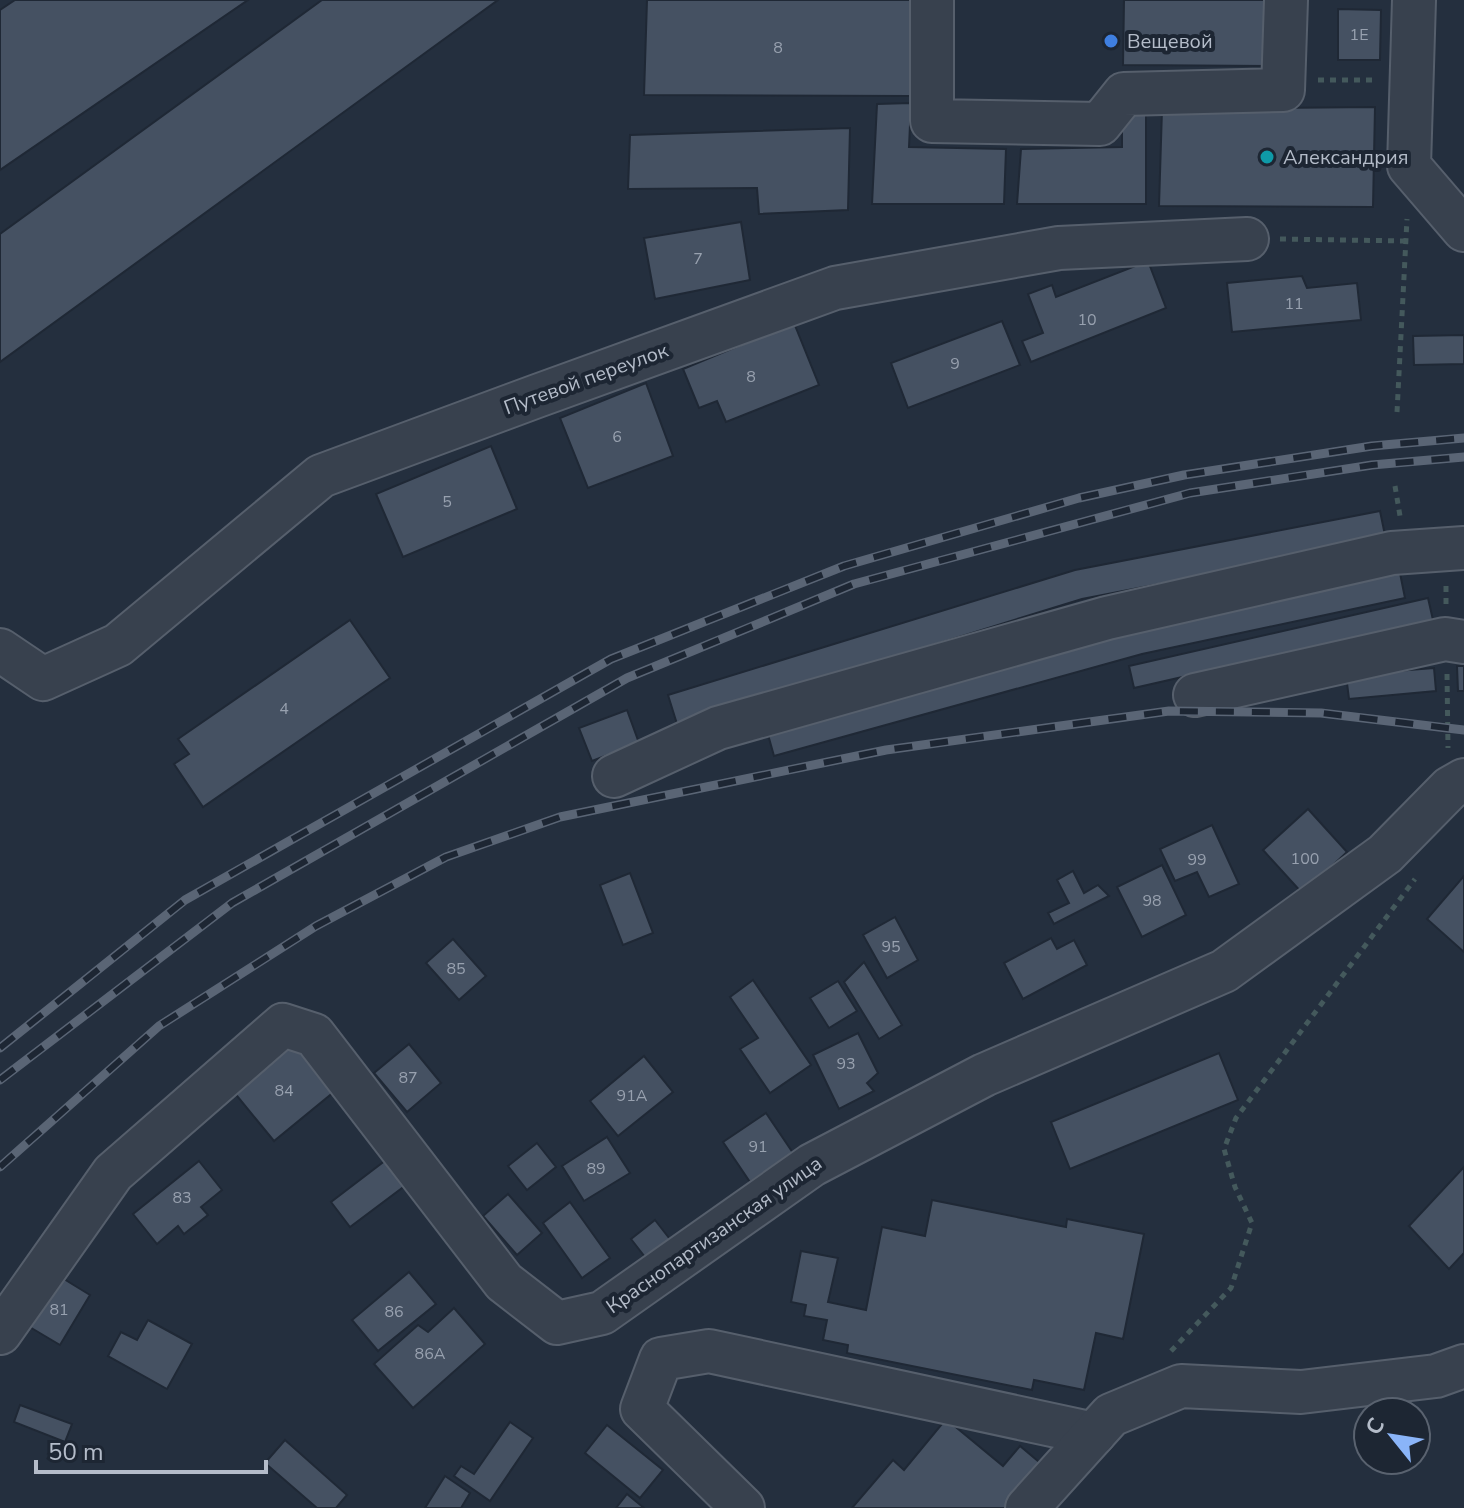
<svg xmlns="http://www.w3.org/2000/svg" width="1464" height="1508" font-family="'Nunito Sans',sans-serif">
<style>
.building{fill:#455162;stroke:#1f2835;stroke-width:2}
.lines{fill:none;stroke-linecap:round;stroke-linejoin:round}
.minor-casing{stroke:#565f6c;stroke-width:46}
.path{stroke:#44595c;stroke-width:5;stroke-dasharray:6 6;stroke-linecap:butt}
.minor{stroke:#38414e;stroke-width:42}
.rail-casing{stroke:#5a6575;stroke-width:9}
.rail{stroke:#1d2633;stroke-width:6;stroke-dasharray:18;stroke-linecap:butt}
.shop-dot{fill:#3f7fe0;stroke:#1d2633;stroke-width:3}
.culture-dot{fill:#0f9aa8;stroke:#1d2633;stroke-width:3}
.labels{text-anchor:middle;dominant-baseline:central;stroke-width:8;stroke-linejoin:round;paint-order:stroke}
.number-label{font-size:16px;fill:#98a1af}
.poi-label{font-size:20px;fill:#b4bcc9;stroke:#1d2633;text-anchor:start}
.street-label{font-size:20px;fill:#b4bcc9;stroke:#1d2633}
</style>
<rect width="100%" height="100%" fill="#242f3e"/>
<!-- building -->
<g class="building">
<path d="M15 0H248L0 170V10Z"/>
<path d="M322 0H498L0 362V234Z"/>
<path d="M647 0H911L910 96 644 95Z"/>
<path d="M1124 0H1269L1268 66 1123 65Z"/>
<path d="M1338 9 1381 10 1380 60H1338Z"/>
<path d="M911 103 909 147 1006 149 1004 204H872L877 104Z"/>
<path d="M1375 107 1373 207 1159 206 1162 109Z"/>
<path d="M1122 112H1146V204H1017L1021 149 1122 147Z"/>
<path d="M850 128 848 210 759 214 757 188 628 189 630 135Z"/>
<path d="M741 222 750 280 655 299 644 238Z"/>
<path d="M1148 261 1166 308 1031 362 1022 341 1043 333 1028 294 1052 285 1056 297Z"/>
<path d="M1302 276 1307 288 1357 283 1361 320 1232 332 1227 283Z"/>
<path d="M1002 321 1020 365 908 408 891 363Z"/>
<path d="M794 323 819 385 726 422 717 401 699 408 683 369Z"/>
<path d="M1464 335V364L1414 365 1413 336Z"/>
<path d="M646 383 673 456 588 488 560 418Z"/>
<path d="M491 446 517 509 403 557 376 494Z"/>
<path d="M1380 511 1386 540 1082 599 677 724 668 695 1075 570Z"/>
<path d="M1400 573 1405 598 1142 654 774 756 767 731 1136 630Z"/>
<path d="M1428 598 1433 620 1134 688 1129 666Z"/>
<path d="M350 620 390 678 203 807 174 764 189 754 178 739Z"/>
<path d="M1457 666H1464V691H1458Z"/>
<path d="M1434 668 1436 691 1349 699 1346 675Z"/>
<path d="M627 710 639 743 592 761 579 728Z"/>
<path d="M1308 809 1347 852 1331 867 1336 876 1303 894 1263 850Z"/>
<path d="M1212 825 1239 884 1209 897 1197 872 1175 881 1160 849Z"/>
<path d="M1162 865 1186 915 1142 937 1117 887Z"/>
<path d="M1073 871 1084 893 1098 885 1109 896 1054 924 1048 913 1069 903 1057 880Z"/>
<path d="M630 873 653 933 623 945 600 885Z"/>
<path d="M1464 876V952L1427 919Z"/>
<path d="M895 917 918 960 887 978 863 935Z"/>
<path d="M1051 938 1057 949 1074 940 1087 965 1023 999 1004 963Z"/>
<path d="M453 939 486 976 459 1000 426 963Z"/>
<path d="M864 962 902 1025 879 1039 844 982Z"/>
<path d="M753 980 811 1065 770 1093 740 1049 758 1038 730 997Z"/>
<path d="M838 981 857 1011 829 1028 810 998Z"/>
<path d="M858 1033 878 1073 867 1083 874 1091 839 1109 813 1055Z"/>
<path d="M294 1041 335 1091 274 1141 233 1091Z"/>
<path d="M409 1044 441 1083 407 1112 374 1073Z"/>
<path d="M1219 1053 1238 1100 1070 1169 1051 1122Z"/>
<path d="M644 1056 673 1092 618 1136 590 1101Z"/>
<path d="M766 1113 793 1153 750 1182 723 1142Z"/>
<path d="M607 1137 630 1173 584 1201 562 1166Z"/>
<path d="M537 1143 556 1167 527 1190 508 1166Z"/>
<path d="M386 1160 406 1185 350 1227 331 1202Z"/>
<path d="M199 1161 222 1190 201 1207 208 1215 184 1234 178 1226 157 1244 133 1214Z"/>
<path d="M1464 1167V1253L1449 1269 1409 1226Z"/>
<path d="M508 1194 542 1233 517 1255 483 1216Z"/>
<path d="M932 1200 1066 1227 1067 1219 1144 1234 1123 1339 1096 1333 1084 1390 1034 1380 1032 1390 847 1353 848 1345 823 1340 827 1320 804 1316 806 1305 791 1302 801 1251 838 1258 828 1302 866 1310 882 1227 925 1236Z"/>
<path d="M570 1202 610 1258 582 1278 543 1223Z"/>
<path d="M655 1220 676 1247 652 1266 631 1239Z"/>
<path d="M409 1272 436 1304 378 1351 352 1320Z"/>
<path d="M59 1276 90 1295 60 1345 28 1326Z"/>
<path d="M454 1308 485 1344 413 1408 374 1364 418 1325 428 1332Z"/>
<path d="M148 1320 192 1344 167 1389 108 1356 121 1332 137 1340Z"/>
<path d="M20 1405 72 1424 65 1442 14 1422Z"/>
<path d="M946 1419 1003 1466 1020 1446 1045 1467 1010 1508H852L893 1460 904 1470Z"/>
<path d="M510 1422 533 1438 490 1501 454 1476 461 1466 474 1474Z"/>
<path d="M607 1425 663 1470 640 1498 585 1453Z"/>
<path d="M285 1440 347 1495 336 1508H317L265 1463Z"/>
<path d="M445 1476 470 1493 461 1508H425Z"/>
<path d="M627 1494 644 1508H616Z"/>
</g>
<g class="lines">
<defs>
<g id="minor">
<path d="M932 0V121L1100 124 1124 94 1283 90 1286 0"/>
<path d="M1414 0 1409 166 1464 230"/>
<path d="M0 650 43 679 118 645 321 476 537 396 835 288 1059 248 1247 239"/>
<path d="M1195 695 1445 639 1464 642"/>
<path d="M614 776 718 728 1107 618 1392 553 1464 548"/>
<path d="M0 1333 113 1173 283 1025 314 1035 504 1282 557 1323 602 1313 812 1165 984 1075 1224 971 1385 854 1450 788 1464 780"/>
<path d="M743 1508 642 1409 661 1359 709 1351 1094 1434"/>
<path d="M1027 1508 1111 1415 1181 1386 1301 1392 1436 1376 1464 1366"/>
</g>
</defs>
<!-- minor casing -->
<use href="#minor" class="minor-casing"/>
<!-- path -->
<g class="path">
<path d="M1318 80H1376"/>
<path d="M1280 239 1406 241"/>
<path d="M1397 412 1407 219"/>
<path d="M1395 486 1400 516"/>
<path d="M1446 604V582"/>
<path d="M1447 674 1448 748"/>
<path d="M1171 1351 1231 1288 1252 1223 1235 1187 1224 1149 1236 1118 1415 879"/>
</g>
<!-- minor -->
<use href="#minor" class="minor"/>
<defs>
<g id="rail">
<path d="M0 1048 185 900 611 659 844 566 1079 498 1184 475 1372 446 1464 438"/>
<path d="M0 1080 232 903 627 678 854 584 1190 493 1372 465 1464 457"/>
<path d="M0 1167 159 1026 316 926 446 857 560 817 886 750 1169 711 1321 713 1464 730"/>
</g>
</defs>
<!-- rail casing -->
<use href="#rail" class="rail-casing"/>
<!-- rail -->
<use href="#rail" class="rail"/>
</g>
<!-- markers -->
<circle class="shop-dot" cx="1111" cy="41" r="8"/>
<circle class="culture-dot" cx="1267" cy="157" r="8"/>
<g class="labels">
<!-- number labels -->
<g class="number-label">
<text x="1359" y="35">1Е</text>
<text x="778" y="48">8</text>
<text x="698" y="259">7</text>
<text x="1294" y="304">11</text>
<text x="1087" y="320">10</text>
<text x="955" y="364">9</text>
<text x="751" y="377">8</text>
<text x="617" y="437">6</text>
<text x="447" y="502">5</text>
<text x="284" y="709">4</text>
<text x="1305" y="859">100</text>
<text x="1197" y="860">99</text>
<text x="1152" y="901">98</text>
<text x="891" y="947">95</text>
<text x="456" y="969">85</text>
<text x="846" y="1064">93</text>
<text x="408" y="1078">87</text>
<text x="284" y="1091">84</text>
<text x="632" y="1096">91А</text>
<text x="758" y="1147">91</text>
<text x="596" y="1169">89</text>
<text x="182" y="1198">83</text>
<text x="59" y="1310">81</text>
<text x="394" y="1312">86</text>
<text x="430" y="1354">86А</text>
</g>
<!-- poi labels -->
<g class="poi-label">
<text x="1127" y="41">Вещевой</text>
<text x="1283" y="157">Александрия</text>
</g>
<!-- street labels -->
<g class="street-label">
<text transform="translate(586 379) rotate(-20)">Путевой переулок</text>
<text transform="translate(714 1235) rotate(-35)">Краснопартизанская улица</text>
</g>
</g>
<!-- north arrow -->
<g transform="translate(1392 1436) rotate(300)"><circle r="38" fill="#1d2633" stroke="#59626f" stroke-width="2"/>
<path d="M0-6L14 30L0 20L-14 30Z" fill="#8ab4f8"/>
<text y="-12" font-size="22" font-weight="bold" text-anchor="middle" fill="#b4bcc9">С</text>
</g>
<!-- scale -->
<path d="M36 1460v12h230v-12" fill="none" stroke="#b4bcc9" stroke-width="4"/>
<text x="48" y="1460" font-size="24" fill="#b4bcc9" stroke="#1d2633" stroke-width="6" paint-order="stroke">50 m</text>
</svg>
